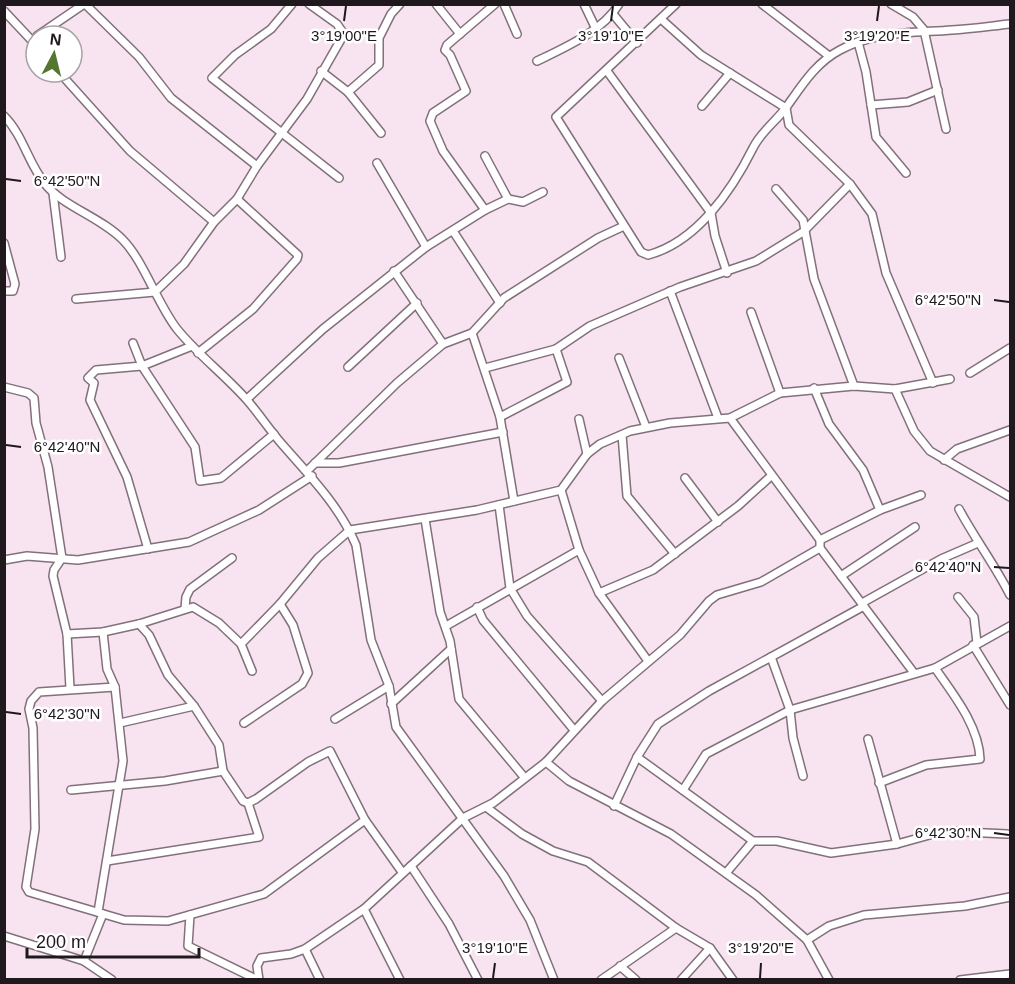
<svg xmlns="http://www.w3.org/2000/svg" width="1015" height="984" font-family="Arial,sans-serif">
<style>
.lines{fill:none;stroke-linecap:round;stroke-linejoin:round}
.minor-casing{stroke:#82707b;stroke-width:10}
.minor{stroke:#fff;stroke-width:7}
.ticks{fill:none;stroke:#1f181d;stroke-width:2}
.ticks-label{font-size:15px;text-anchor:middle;fill:#1f181d;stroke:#fff;stroke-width:5;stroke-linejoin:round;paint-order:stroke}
</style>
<rect width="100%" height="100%" fill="#f8e4f0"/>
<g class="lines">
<defs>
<g id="minor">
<path d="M85 4 139 57 171 98 257 166"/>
<path d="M292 4 271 29 235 55 212 78 339 178"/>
<path d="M436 4 460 34"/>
<path d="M504 4 517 34"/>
<path d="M584 4 595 27"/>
<path d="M676 4 556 117 641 252 648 255C697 242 732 190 753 148 760 133 775 122 785 109 801 87 815 63 840 50 875 31 914 33 952 30 971 29 991 26 1010 24"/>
<path d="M762 4 829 56"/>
<path d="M891 4 913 17 924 30 946 129"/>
<path d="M4 11 36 45"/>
<path d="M613 14 637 43"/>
<path d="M661 19 701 55 786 108 789 125 850 184 872 214 886 273 933 383"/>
<path d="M37 36 84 4"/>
<path d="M858 42 866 72 876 137 906 173"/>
<path d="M537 61C564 48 603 31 619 4"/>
<path d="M321 71 348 92 381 133"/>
<path d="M607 71 711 213 715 236 727 273"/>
<path d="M59 72 130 151 214 222"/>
<path d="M348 92 379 65V38L391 14 400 4"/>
<path d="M871 105 908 102 938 90"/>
<path d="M702 106 730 73"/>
<path d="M4 116C24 136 28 164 46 185 63 206 102 218 123 240 143 260 158 305 177 329 198 355 225 375 247 400 259 414 269 429 281 443 308 474 339 505 356 545L371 640 389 686 396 727 504 876 530 920 554 980"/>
<path d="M485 156 508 199"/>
<path d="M377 163 426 247"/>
<path d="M776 189 803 220 814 279 854 386"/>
<path d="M53 193 61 257"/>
<path d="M485 210 443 151 430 121 433 113 466 91 450 55 445 50 447 45 495 4"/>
<path d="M453 231 500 303"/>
<path d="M4 243 15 284 13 291H4"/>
<path d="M394 271 443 344"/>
<path d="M670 291 718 418"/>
<path d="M76 299 155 292 184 264 214 222 237 199 257 166 307 99 344 34 337 24 309 4"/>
<path d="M751 312 780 393"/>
<path d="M472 333 500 417 514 501"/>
<path d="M133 343 142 366 195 447 200 481 221 478 274 434"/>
<path d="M198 353 253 309 297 259 298 255 237 199"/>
<path d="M619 358 646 427"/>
<path d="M348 367 417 303"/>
<path d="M485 368 556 349"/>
<path d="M970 373 1010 348"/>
<path d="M4 387 28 393 34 398 36 423 48 467 62 558 54 570 53 576 67 634 70 688"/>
<path d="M814 388 829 424 863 470 880 510"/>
<path d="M895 389 914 431 930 451 1010 497"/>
<path d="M247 399 323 329 426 247 485 210 508 199 523 202 543 192"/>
<path d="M500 417 567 382 556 349 590 326 680 287 756 261 803 232 850 184"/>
<path d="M730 418 820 540V548L914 673"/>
<path d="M579 419 587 454"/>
<path d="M622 435 627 496 675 554"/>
<path d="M944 460 957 449 1010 430"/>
<path d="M315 463H339L503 432"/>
<path d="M308 470 397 383 443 344 472 333 504 298 598 238 624 226"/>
<path d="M685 478 718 522"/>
<path d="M561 490 579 550 599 593 648 661"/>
<path d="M499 505 510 588 527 616 602 701"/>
<path d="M959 509C975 539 995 565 1010 595"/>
<path d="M425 519 440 612 450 641 459 699 524 777"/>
<path d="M820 540 880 510 921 495"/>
<path d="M148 549 127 477 90 400 94 383 88 378 96 370 142 366 192 346"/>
<path d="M4 560 27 556 78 560 189 542 259 510 312 476"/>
<path d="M841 576 915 527"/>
<path d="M599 593 653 570 738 506 771 476"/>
<path d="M958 597 974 617 977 643"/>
<path d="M862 603 941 559 978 543"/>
<path d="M477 607 483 620 574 730"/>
<path d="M185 608 186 597 190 589 232 558"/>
<path d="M139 624 149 635 168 675 194 706 219 745 223 771 243 801 248 803 256 799 308 762 330 751 365 820 402 872"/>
<path d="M446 626 579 550"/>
<path d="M67 634 103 632 139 624 193 607 219 623 241 644 280 604 318 558 350 530 477 510 561 490 587 454 600 444 630 431 670 423 730 418 780 393 854 386 895 389 950 379"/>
<path d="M241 644 252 671"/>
<path d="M973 645 1010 705"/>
<path d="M771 657 790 710 793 738 803 776"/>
<path d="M115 687 39 692 31 701 29 709 33 728 35 829 26 887 29 892 124 920 168 921 264 894 365 820"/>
<path d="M391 704 451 649"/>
<path d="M335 719 389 686"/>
<path d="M120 723 194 706"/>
<path d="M244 723 302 684 308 673 293 625 280 604"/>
<path d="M868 739 897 844"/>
<path d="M637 757 753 841"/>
<path d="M546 762 569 781 671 834 756 895 807 940 829 980"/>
<path d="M879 783 926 765 980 759C979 726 953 694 935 668"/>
<path d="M71 790 165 781 223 771"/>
<path d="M683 790 706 754 790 710 935 668 1010 626"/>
<path d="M614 806 637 757 658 724 709 691 864 606"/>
<path d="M486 807 522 834 553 851 588 862 676 928 710 948 733 980"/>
<path d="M107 861 259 837 248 803"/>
<path d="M411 866 449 924 478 980"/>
<path d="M726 873 753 841H777L831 853 897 844 944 831 1007 834"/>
<path d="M364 909 400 980"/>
<path d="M98 912 123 761 115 687 107 669 103 632"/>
<path d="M190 915 188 946 258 980"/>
<path d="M4 936 84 961 112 980"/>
<path d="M807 940 829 926 864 915 965 906 1010 897"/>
<path d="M305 949 320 980"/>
<path d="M84 961 103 914"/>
<path d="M620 966 636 980"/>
<path d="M259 980 257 966 261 958 291 954 305 949 364 909 463 818 493 803 546 762 602 701 680 635 709 601 717 595 761 582 820 548"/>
<path d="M601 980 676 928"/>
<path d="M681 980 710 948"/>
<path d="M960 980 1010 974"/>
</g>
</defs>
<!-- minor casing -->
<use href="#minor" class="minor-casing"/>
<!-- minor -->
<use href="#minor" class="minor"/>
</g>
<!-- ticks -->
<path class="ticks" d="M344 21 346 6M611 21 613 6M877 21 879 6M6 179 21 181M994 300 1009 302M6 445 21 447M994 567 1009 568M6 712 21 714M994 833 1009 835M493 978 495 963M760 978 761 963"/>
<g class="ticks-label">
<text x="344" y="41">3°19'00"E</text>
<text x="611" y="41">3°19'10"E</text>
<text x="877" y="41">3°19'20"E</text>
<text x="67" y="186">6°42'50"N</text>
<text x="948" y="305">6°42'50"N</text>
<text x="67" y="452">6°42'40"N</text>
<text x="948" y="572">6°42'40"N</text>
<text x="67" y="719">6°42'30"N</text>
<text x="948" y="838">6°42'30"N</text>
<text x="495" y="953">3°19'10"E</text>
<text x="761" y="953">3°19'20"E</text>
</g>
<!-- border -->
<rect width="1015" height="984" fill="none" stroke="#1f181d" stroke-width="12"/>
<!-- north arrow -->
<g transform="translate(54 54) rotate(7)"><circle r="28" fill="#ffffff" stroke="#a5a3a5" stroke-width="1.5"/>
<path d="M0-4.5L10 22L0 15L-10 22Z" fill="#54762e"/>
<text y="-9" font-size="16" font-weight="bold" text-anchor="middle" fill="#1f181d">N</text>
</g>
<!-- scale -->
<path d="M27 948v9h172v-9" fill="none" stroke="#1f181d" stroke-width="3"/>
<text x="36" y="948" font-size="18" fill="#1f181d" stroke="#ffffff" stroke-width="4.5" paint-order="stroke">200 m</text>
</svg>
